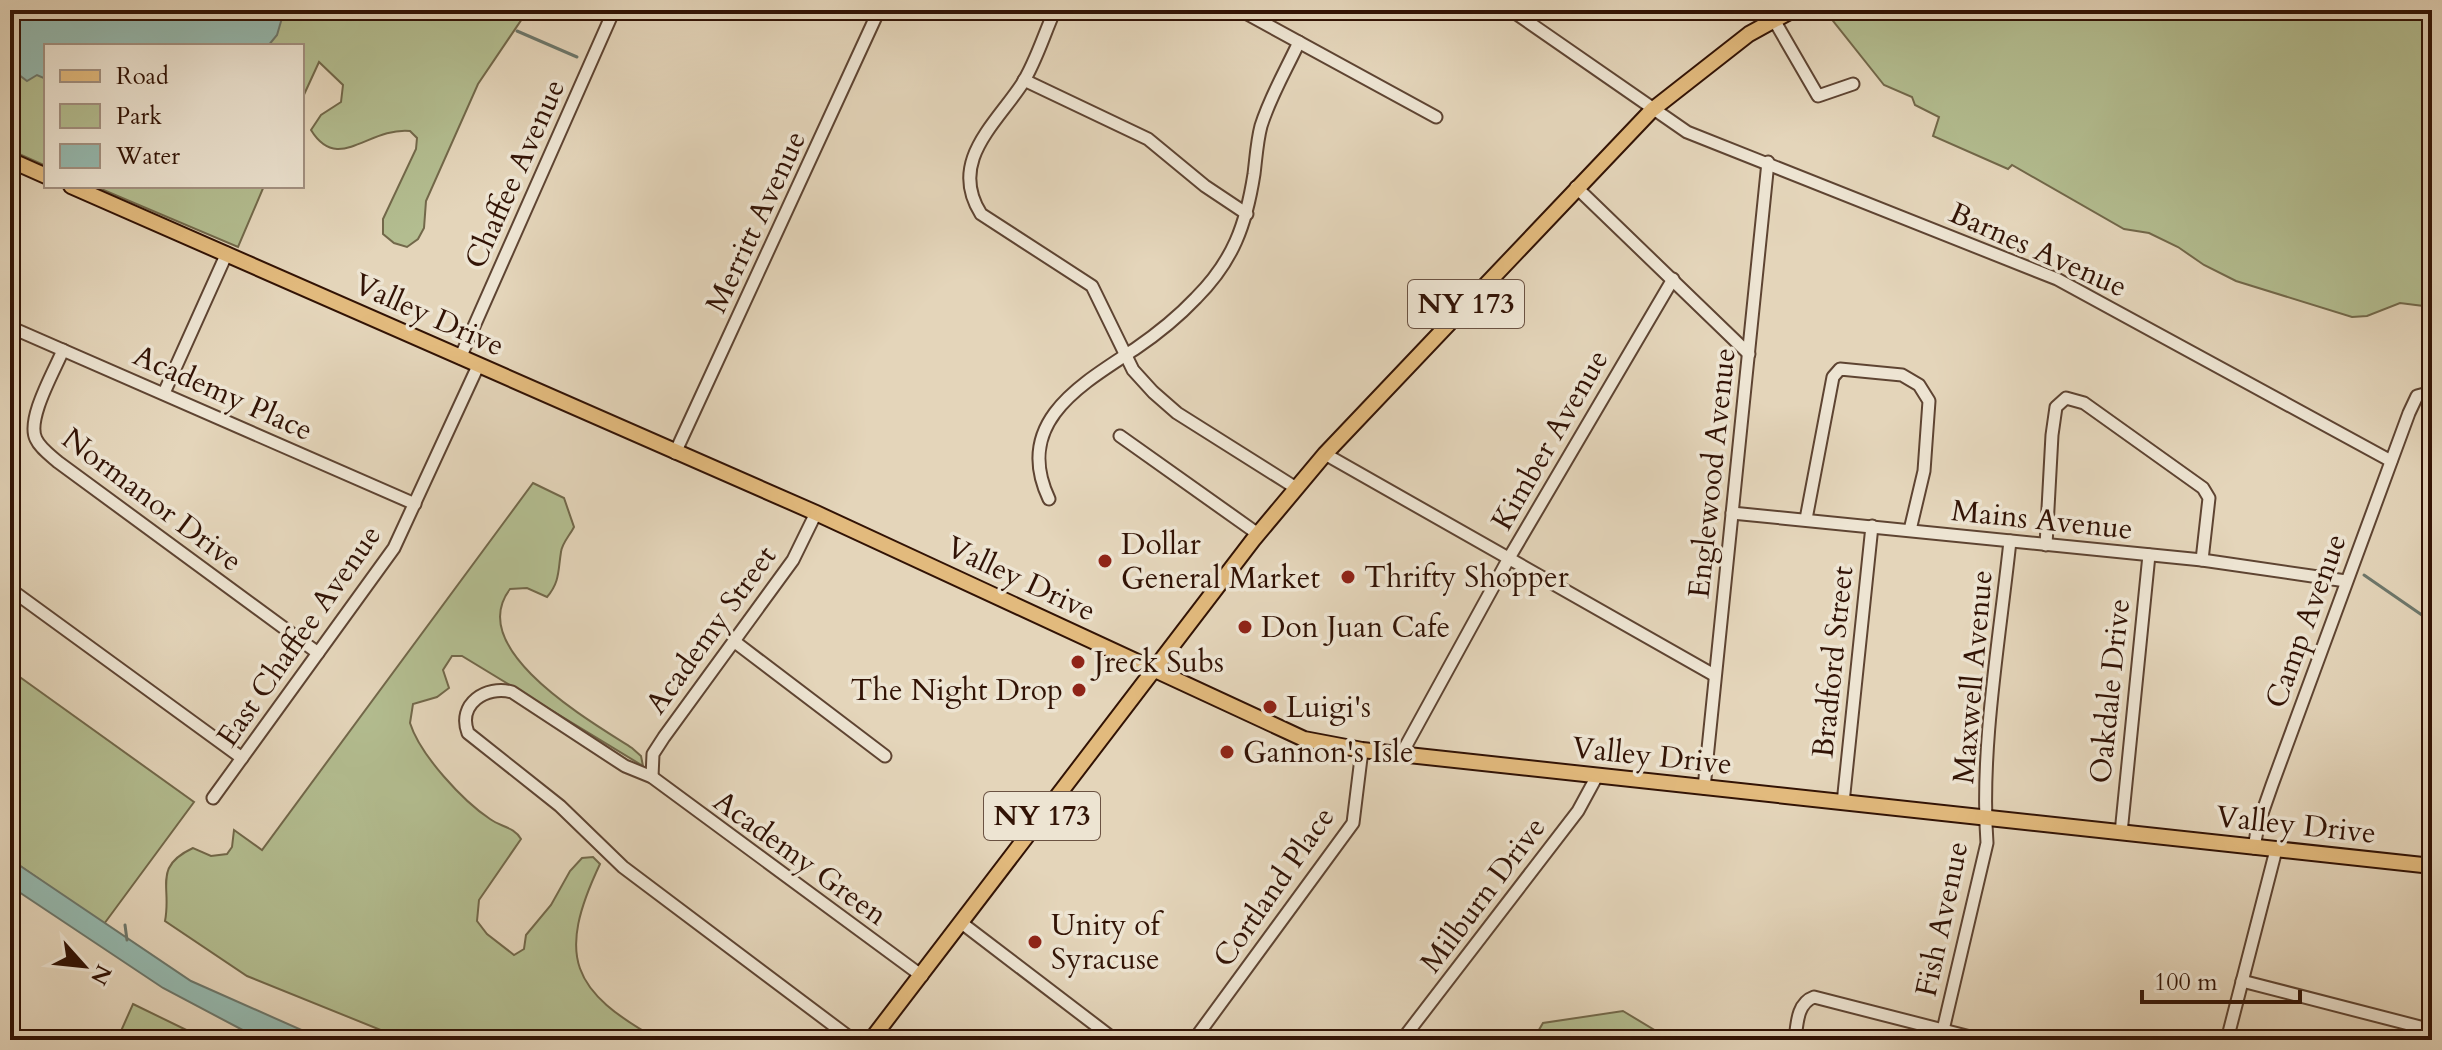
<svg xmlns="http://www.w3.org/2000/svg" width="2442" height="1050" font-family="Cardo,serif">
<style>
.green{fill:#b3bd90;stroke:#72684a;stroke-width:2}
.water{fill:#95b9af;stroke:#6d776b;stroke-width:2}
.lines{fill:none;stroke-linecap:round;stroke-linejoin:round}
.stream{stroke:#6d776b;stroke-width:3}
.minor-casing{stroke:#5e4432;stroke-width:15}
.major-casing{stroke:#321305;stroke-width:18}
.minor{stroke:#ede4d2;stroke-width:11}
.major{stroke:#e2ba7d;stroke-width:14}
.poi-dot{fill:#8f2418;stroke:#ede4d2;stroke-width:3}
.labels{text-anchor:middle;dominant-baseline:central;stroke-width:7;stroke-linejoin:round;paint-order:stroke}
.shield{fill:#ede4d2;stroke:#6a5242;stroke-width:2}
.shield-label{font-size:28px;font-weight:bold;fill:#321305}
.street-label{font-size:30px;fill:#321305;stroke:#ede4d2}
.poi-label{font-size:30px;fill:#321305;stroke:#ede4d2;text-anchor:start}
</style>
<rect width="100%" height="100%" fill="#e4d5ba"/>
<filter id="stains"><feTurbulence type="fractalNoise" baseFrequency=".0025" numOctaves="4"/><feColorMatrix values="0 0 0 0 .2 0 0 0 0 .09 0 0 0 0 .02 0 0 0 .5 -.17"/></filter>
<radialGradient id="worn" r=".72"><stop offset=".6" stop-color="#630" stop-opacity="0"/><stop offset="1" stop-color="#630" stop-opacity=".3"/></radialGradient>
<!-- green -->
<g class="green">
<path d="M10 10H528L478 84 426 201 424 228 418 239 407 247 394 243 383 234V219L416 149 417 138 410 131C368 127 338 174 311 130L321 115 341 102 343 85 319 62 302 99V46H46V166L10 150Z"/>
<path d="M1830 10H2432V307L2400 303 2367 316 2352 317 2236 281 2204 265 2178 247 2149 233 2124 229 2012 165 2008 169 1933 136 1939 117 1915 105 1912 97 1884 85 1826 12Z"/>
<path d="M94 186H264L238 247Z"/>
<path d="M533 483 564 498 574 527C570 535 562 543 561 552 558 570 560 582 547 597L527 588 510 589C464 649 590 721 632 748L641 756 643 766 462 656H452L443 670 449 688 437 697 413 704 410 723C420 755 463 801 490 819 501 827 514 827 521 839L479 900 477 921 487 934 514 955 524 949 526 935 551 905 570 871 582 858 593 857 600 864C556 957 571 991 659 1040H417L393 1035 247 976 165 921C172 887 152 867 193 848L211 856 227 854 232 847 234 830 262 850Z"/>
<path d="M10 670 194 802 104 924 10 859Z"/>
<path d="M133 1004 207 1040H117Z"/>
<path d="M1623 1011 1671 1040H1533L1543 1023Z"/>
</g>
<!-- water -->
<g class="water">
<path d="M10 10H270L282 18 277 35 268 46H46V79L37 75 27 81 10 68Z"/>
<path d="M10 859 191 981 324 1040H263L254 1036 163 988 10 886Z"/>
</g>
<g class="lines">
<!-- stream -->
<g class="stream">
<path d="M517 31 577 57"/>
<path d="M2364 575 2432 622"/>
<path d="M125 925 127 940"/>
</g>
<defs>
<g id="minor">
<path d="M1055 10C1044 34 1036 62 1022 84 995 125 948 162 981 214L1092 286 1133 370 1153 392 1177 413 1296 488"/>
<path d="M1240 10 1436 117"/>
<path d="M1511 10 1687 132 2057 279 2391 461"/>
<path d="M1774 20 1818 96 1853 84"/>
<path d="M1024 80 1148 139 1205 186 1247 214"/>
<path d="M1576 187 1749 354"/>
<path d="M10 327 415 504"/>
<path d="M63 350C55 370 26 419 36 439 40 448 50 455 58 462L318 653"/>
<path d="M460 358 614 10"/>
<path d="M164 393 227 253"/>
<path d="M1120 436 1258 534"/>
<path d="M675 453 879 10"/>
<path d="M1325 454 1714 675"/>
<path d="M1049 499C1013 423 1080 385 1135 349 1157 334 1178 317 1196 298 1233 261 1246 225 1254 174 1256 158 1257 141 1261 126 1270 97 1286 70 1299 42"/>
<path d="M1732 513 2202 560 2346 581"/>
<path d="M1806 519 1833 377 1840 369 1902 375 1919 385 1929 401 1924 471 1910 530"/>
<path d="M2046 545 2052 435 2056 407 2066 398 2084 403 2203 488 2209 498 2202 560"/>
<path d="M10 589 242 758"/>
<path d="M735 642 885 756"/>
<path d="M1402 753 1509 558 1673 279"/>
<path d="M652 777 653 754 664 737 793 560 816 513"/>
<path d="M1704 788 1768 162"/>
<path d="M213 798 394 548 478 366"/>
<path d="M1843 803 1872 526"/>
<path d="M2121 833 2149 555"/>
<path d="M2254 848 2258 825 2272 785 2409 413 2417 396 2432 392"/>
<path d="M963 924 1115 1040"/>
<path d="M2242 981 2432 1030"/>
<path d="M1943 1030 1987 843C1980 748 2000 636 2010 541"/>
<path d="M853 1040 623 867 560 806 468 733C457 704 486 685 512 692L625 766 652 777 922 976"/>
<path d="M1194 1040 1353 823 1362 750"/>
<path d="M1402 1040 1578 811 1597 776"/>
<path d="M1795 1040C1797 1024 1797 1003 1814 997L1982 1040"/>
<path d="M2227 1040 2276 850"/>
</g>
<g id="major">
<path d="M10 160 46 176"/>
<path d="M71 186 816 513 1304 739 1362 750 2432 866"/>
<path d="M871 1040 1253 540 1325 454 1652 110 1749 34 1793 10"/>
</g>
</defs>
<!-- minor casing -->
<use href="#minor" class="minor-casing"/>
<!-- major casing -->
<use href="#major" class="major-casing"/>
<!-- minor -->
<use href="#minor" class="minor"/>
<!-- major -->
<use href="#major" class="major"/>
</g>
<!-- markers -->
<g class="poi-dot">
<circle cx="1105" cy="561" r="8"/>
<circle cx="1348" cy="577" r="8"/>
<circle cx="1245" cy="627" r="8"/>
<circle cx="1078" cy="662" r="8"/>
<circle cx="1079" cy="690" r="8"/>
<circle cx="1270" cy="707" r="8"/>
<circle cx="1227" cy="752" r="8"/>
<circle cx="1035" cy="942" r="8"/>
</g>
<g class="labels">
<!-- shield labels -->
<g class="shield">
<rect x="1408" y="280" width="116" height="48" rx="6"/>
<rect x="984" y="792" width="116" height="48" rx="6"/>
</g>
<g class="shield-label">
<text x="1466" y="304">NY 173</text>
<text x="1042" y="816">NY 173</text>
</g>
<!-- street labels -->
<g class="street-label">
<text transform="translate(515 174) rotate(-66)">Chaffee Avenue</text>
<text transform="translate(756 222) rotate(-65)">Merritt Avenue</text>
<text transform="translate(2038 250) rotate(24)">Barnes Avenue</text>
<text transform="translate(429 315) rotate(24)">Valley Drive</text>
<text transform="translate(223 393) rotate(24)">Academy Place</text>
<text transform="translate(1550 440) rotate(-60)">Kimber Avenue</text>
<text transform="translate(1712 473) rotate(-84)">Englewood Avenue</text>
<text transform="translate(152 500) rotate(37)">Normanor Drive</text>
<text transform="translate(2042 520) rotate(6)">Mains Avenue</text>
<text transform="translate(1021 579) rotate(25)">Valley Drive</text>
<text transform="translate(2306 621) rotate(-70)">Camp Avenue</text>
<text transform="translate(711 630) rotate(-54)">Academy Street</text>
<text transform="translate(299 636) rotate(-55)">East Chaffee Avenue</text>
<text transform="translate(1833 662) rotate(-84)">Bradford Street</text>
<text transform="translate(1973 677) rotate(-85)">Maxwell Avenue</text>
<text transform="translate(2110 691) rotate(-84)">Oakdale Drive</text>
<text transform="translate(1652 756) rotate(6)">Valley Drive</text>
<text transform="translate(2296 825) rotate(6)">Valley Drive</text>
<text transform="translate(800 858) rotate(36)">Academy Green</text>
<text transform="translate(1274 887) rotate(-55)">Cortland Place</text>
<text transform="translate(1483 895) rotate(-53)">Milburn Drive</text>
<text transform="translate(1942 919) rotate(-78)">Fish Avenue</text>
</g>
<!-- poi labels -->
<g class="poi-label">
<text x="1121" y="544">Dollar<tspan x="1121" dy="34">General Market</tspan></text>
<text x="1364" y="577">Thrifty Shopper</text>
<text x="1261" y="627">Don Juan Cafe</text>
<text x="1094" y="662">Jreck Subs</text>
<text x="1063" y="690" text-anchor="end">The Night Drop</text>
<text x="1286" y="707">Luigi's</text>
<text x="1243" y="752">Gannon's Isle</text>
<text x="1051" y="925">Unity of<tspan x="1051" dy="34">Syracuse</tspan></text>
</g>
</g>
<!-- margin -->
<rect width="2442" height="1050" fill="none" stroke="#e4d5ba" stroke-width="40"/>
<rect x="12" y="12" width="2418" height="1026" fill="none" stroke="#321305" stroke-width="4"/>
<rect x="20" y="20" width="2402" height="1010" fill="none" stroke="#321305" stroke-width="2"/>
<!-- legend -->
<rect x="44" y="44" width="260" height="144" fill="#ede4d2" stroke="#a29080" stroke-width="2"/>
<rect x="60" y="70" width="40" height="12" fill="#e2ba7d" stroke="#a29080" stroke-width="2"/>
<text x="116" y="84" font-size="24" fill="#321305">Road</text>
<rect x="60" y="104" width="40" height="24" fill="#b3bd90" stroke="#a29080" stroke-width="2"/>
<text x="116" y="124" font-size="24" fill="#321305">Park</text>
<rect x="60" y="144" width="40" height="24" fill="#95b9af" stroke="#a29080" stroke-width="2"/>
<text x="116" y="164" font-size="24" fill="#321305">Water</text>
<!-- north arrow -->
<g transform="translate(84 966) rotate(117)" stroke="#ede4d2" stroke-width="6" paint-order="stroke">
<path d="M0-6L14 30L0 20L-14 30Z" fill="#321305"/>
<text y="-12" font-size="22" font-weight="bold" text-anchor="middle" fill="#321305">N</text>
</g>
<!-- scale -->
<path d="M2142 990v12h158v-12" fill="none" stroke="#321305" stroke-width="4"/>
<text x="2154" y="990" font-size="24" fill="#321305" stroke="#ede4d2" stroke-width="6" paint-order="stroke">100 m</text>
<rect width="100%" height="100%" filter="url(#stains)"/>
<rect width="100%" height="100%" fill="url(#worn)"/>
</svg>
